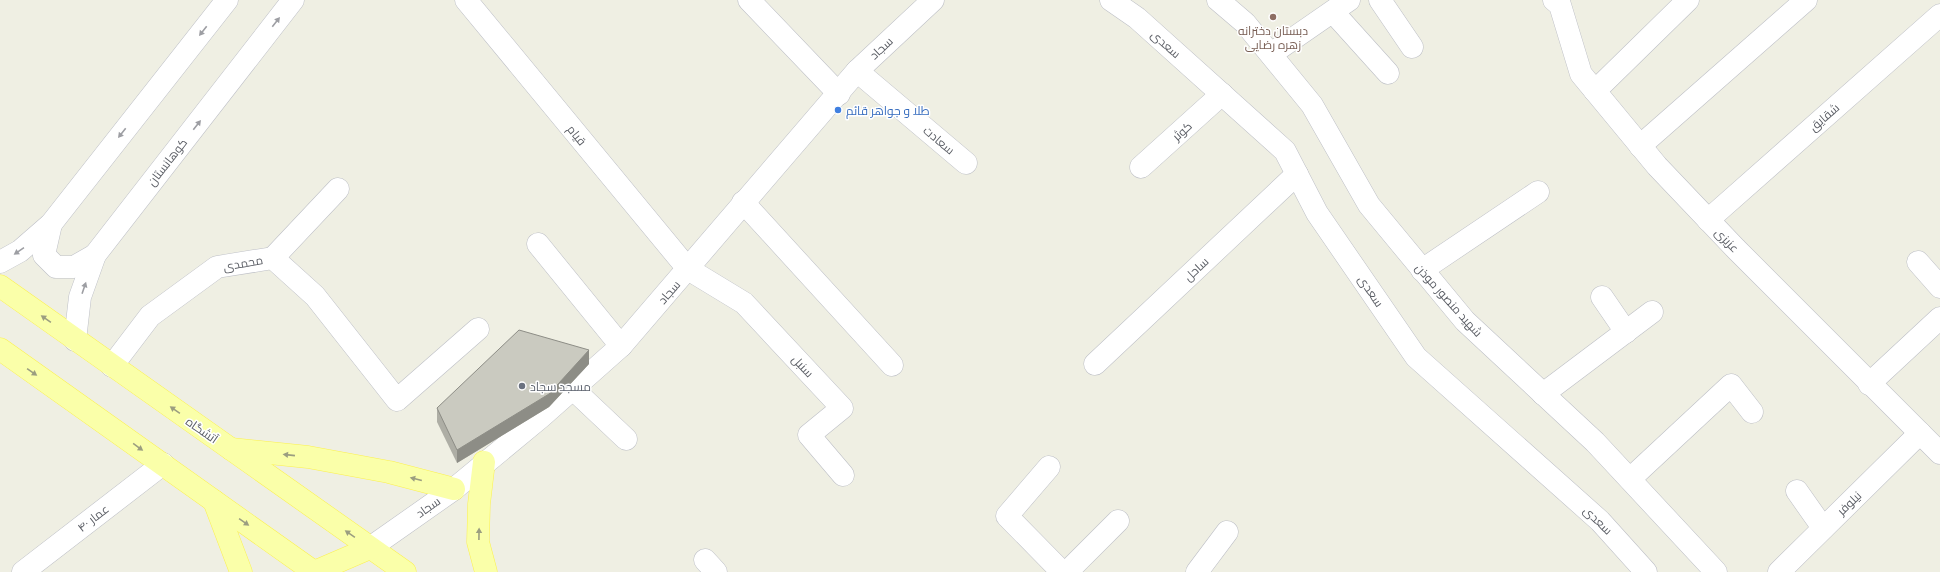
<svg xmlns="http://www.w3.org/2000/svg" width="1940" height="572" font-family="Ubuntu,Cairo,sans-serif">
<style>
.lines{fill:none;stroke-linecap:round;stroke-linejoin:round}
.minor-casing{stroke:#bdbfc6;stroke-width:23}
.major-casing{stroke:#fcf14f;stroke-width:23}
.minor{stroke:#fff;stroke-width:22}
.major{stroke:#faffa9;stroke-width:22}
.wall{fill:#aeaea5}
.shaded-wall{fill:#8d8d86}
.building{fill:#cacac0;stroke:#8d8d86}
.oneway{fill:#9d9ea3}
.oneway2{fill:#9b9e80}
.education-dot{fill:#8d6e63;stroke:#fff;stroke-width:1.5}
.shop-dot{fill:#3f7fe0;stroke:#fff;stroke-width:1.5}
.worship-dot{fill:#6b7280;stroke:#fff;stroke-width:1.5}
.labels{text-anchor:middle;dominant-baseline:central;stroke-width:3;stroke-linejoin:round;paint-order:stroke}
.education-label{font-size:12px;fill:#785e54;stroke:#fff}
.street-label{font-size:12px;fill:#5b5e65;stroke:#fff}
.shop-label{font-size:12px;fill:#366cbe;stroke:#fff;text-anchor:start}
.worship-label{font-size:12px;fill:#5b616d;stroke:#fff;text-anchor:start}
</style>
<rect width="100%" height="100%" fill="#efefe3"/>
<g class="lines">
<defs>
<g id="minor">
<path d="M466 0 688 269 744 303 842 408 809 435 843 475"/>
<path d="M749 0 839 94"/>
<path d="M1111 0 1137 18 1285 151 1317 213 1416 357 1600 521 1646 572"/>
<path d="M1218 0 1245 23 1312 105 1369 205 1465 321 1595 442 1716 572"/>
<path d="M1380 0 1412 47"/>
<path d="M1554 0 1560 5 1581 74 1657 166 1736 249 1940 453"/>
<path d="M1333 12 1388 73"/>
<path d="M1271 54 1349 0"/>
<path d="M857 71 966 163"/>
<path d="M1595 91 1688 0"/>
<path d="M1640 146 1806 0"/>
<path d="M1141 167 1222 94"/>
<path d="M743 202 892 365"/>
<path d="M1708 220 1940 15"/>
<path d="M51 224 44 255 56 267H74L95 255"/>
<path d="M538 244 621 346"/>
<path d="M273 258 338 189"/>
<path d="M0 262 20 251 51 224 227 0"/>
<path d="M1918 262 1940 287"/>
<path d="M1422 270 1538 192"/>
<path d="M1602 297 1626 332"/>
<path d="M75 340 80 297 95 255 293 0"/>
<path d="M1095 364 1297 174"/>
<path d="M112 366 150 316 217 267 273 258 315 296 397 400 478 329"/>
<path d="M1869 384 1940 318"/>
<path d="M573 389 626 439"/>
<path d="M1543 394 1652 312"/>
<path d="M1049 467 1007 516 1062 572"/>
<path d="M1630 479 1731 385 1752 412"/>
<path d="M1797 491 1823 528"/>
<path d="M370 548 454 489 541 417 621 346 857 71 933 0"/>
<path d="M705 560 716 572"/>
<path d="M23 572 163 464"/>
<path d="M1067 572 1118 521"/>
<path d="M1197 572 1227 532"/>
<path d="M1779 572 1920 433"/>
</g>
<g id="major">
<path d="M0 286 405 572"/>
<path d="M0 349 314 572"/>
<path d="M231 449 308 457 389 472 454 489"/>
<path d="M484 462 479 504 478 542 486 572"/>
<path d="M214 501 241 572"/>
<path d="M314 572 370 548"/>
</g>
</defs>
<!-- minor casing -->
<use href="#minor" class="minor-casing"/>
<!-- major casing -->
<use href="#major" class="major-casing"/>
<!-- minor -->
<use href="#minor" class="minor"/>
<!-- major -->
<use href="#major" class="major"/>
</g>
<!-- wall -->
<path class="wall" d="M589 364 549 407 457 463 437 422V408Z"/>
<!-- shaded-wall -->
<path class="shaded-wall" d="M589 350V364L549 407 457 463V450Z"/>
<!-- building -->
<path class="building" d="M519 330 589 350 549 394 457 450 437 408Z"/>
<!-- one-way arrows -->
<defs><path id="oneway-solid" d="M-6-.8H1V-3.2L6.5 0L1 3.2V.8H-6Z"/></defs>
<g class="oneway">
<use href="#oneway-solid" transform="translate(276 22) rotate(-52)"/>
<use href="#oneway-solid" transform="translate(203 31) rotate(128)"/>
<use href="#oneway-solid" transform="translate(197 125) rotate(-52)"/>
<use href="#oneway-solid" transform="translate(122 133) rotate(128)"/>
<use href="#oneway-solid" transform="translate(19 251) rotate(146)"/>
<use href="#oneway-solid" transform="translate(84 288) rotate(-71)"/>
</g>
<g class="oneway2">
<use href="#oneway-solid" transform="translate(46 319) rotate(-145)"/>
<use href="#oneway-solid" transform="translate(32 372) rotate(35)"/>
<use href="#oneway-solid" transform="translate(175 410) rotate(-145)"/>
<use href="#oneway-solid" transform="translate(138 447) rotate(36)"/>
<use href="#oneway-solid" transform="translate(289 455) rotate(-174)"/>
<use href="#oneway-solid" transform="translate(416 479) rotate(-166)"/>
<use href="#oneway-solid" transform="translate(244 522) rotate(35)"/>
<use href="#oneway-solid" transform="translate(350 534) rotate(-145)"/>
<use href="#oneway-solid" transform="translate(479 534) rotate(-89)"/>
</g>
<!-- markers -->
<circle class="education-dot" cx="1273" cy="17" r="4"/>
<circle class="shop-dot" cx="838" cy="110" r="4"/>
<circle class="worship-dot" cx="522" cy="386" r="4"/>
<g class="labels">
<!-- education labels -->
<g class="education-label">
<text x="1273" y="30">دبستان دخترانه<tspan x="1273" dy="14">زهره رضایی</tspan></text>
</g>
<!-- street labels -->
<g class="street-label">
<text transform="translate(1166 44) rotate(42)">سعدی</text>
<text transform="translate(881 48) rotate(-43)">سجاد</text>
<text transform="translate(1824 117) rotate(-41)">شقایق</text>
<text transform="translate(1182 131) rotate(-42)">کوثر</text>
<text transform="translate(577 135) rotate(51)">قیام</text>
<text transform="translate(939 140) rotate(40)">سعادت</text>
<text transform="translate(167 162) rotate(-52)">کوهانستان</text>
<text transform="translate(1727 240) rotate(46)">عزیزی</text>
<text transform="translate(243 263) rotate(-10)">محمدی</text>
<text transform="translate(1196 269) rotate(-43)">ساحل</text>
<text transform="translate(1371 291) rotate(56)">سعدی</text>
<text transform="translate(669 292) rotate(-49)">سجاد</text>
<text transform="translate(1449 300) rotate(48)">شهید منصور موذن</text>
<text transform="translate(803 366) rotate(47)">سنبل</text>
<text transform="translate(202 430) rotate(35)">آتشگاه</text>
<text transform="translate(1849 503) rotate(-44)">نیلوفر</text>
<text transform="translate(428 507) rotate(-35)">سجاد</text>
<text transform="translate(93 518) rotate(-38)">۴۰ عمار</text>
<text transform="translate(1598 520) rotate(44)">سعدی</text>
</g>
<!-- shop labels -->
<g class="shop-label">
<text x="846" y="110">طلا و جواهر قائم</text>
</g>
<!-- worship labels -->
<g class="worship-label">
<text x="530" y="386">مسجد سجاد</text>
</g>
</g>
</svg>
